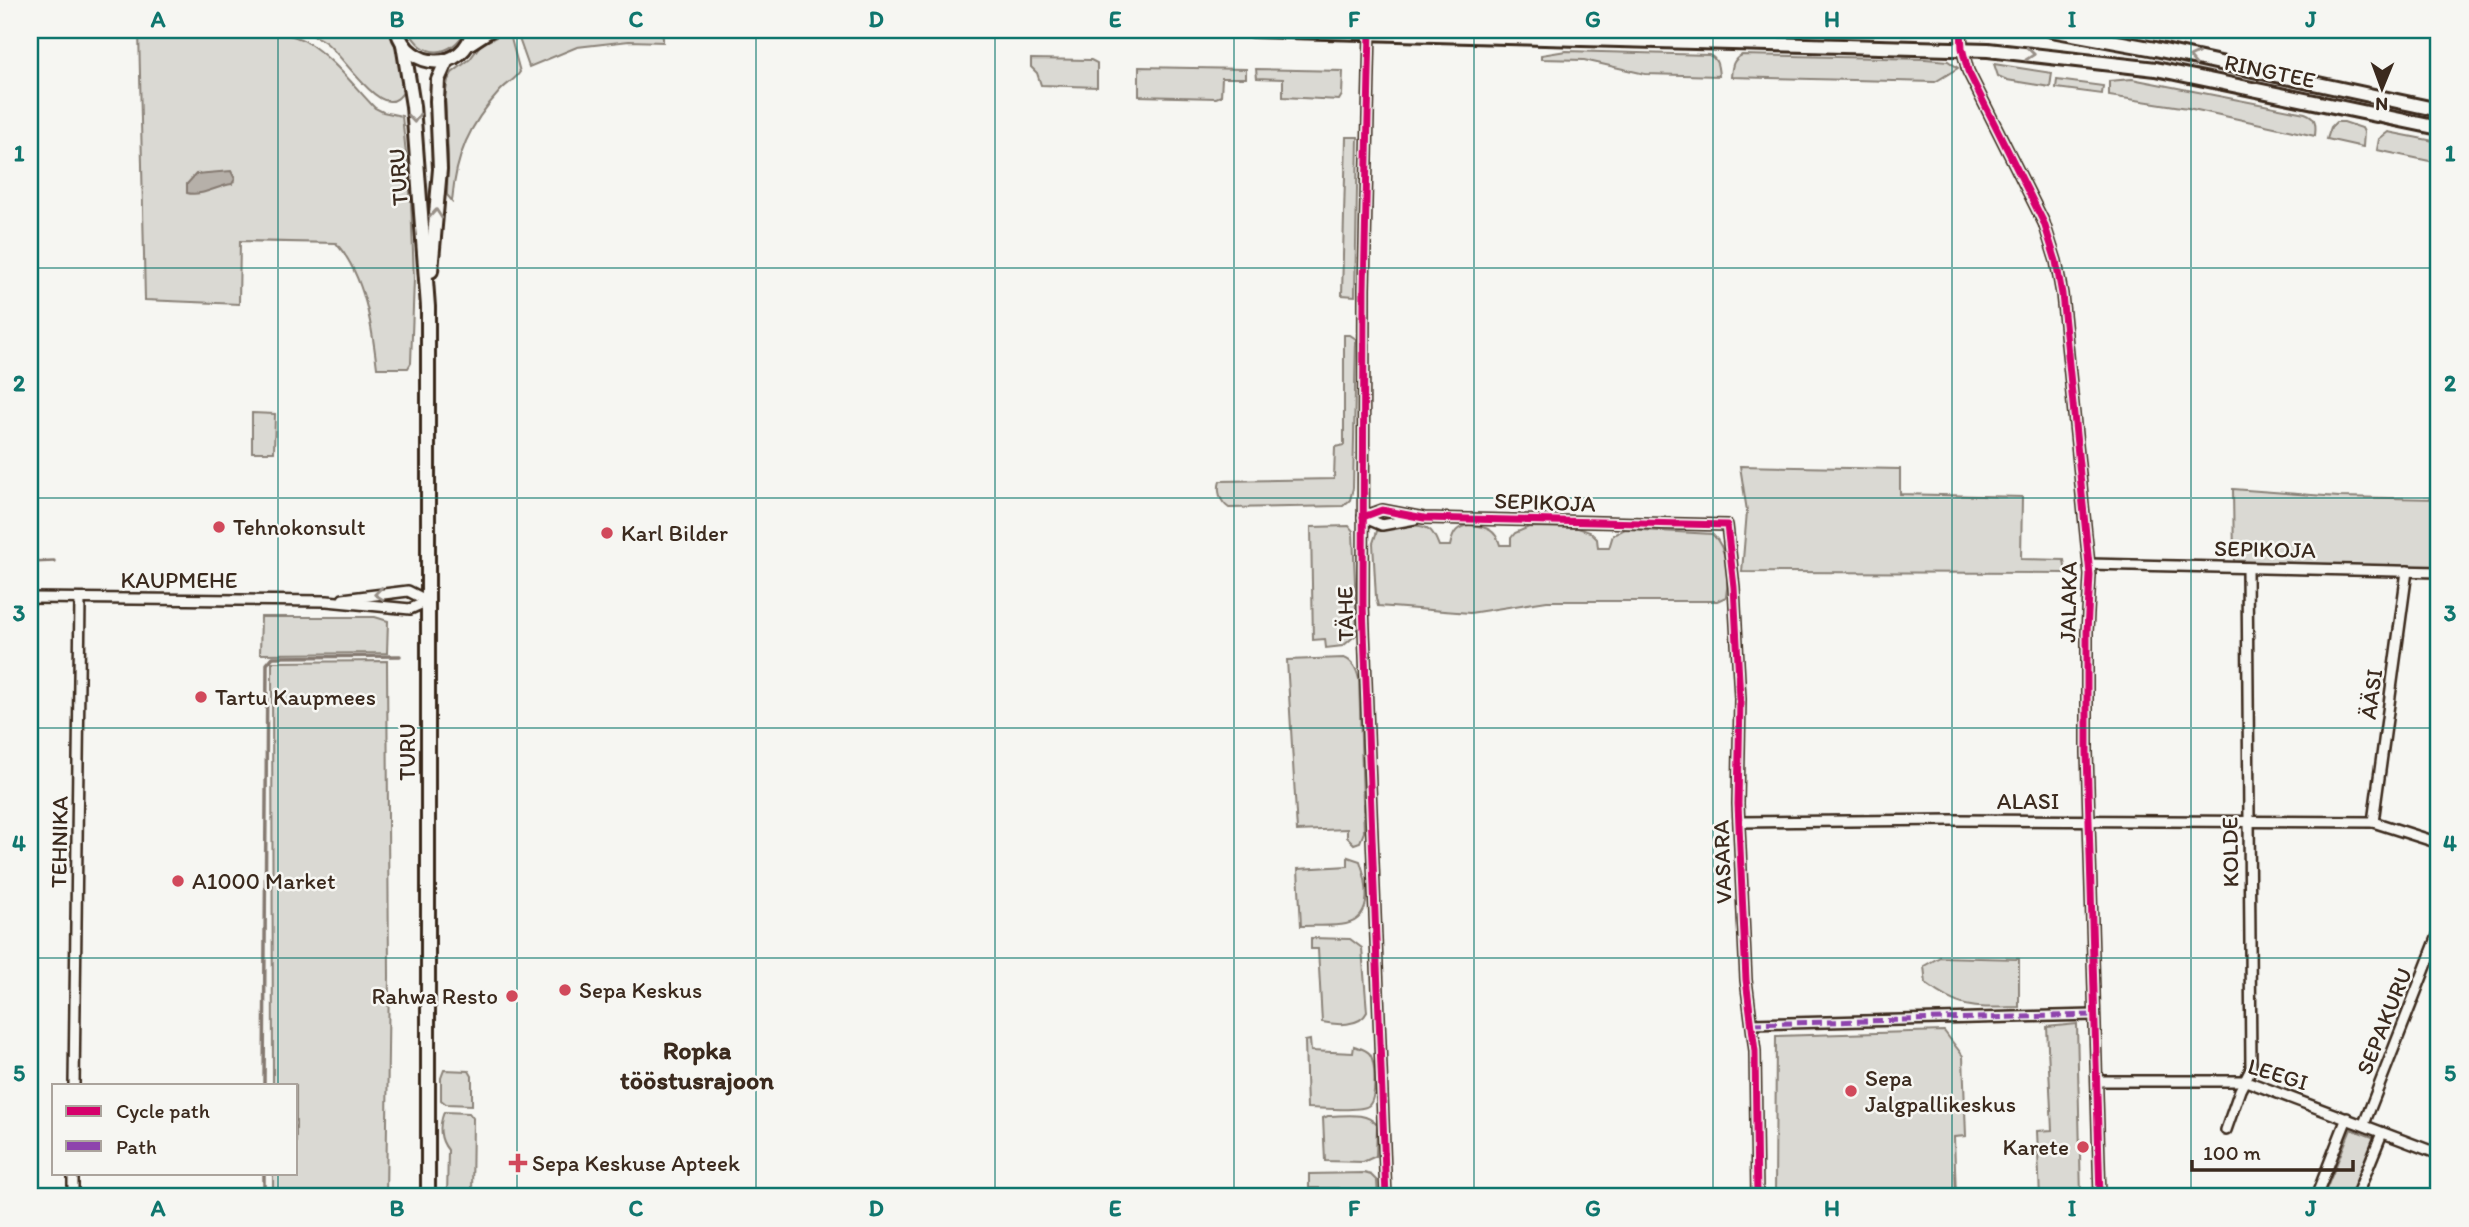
<svg xmlns="http://www.w3.org/2000/svg" width="2469" height="1227" font-family="Itim,sans-serif">
<style>
.green{fill:#dad9d3;stroke:#8a8278;stroke-width:2}
.water{fill:#b6b0a9;stroke:#857a71;stroke-width:2}
.lines{fill:none;stroke-linecap:round;stroke-linejoin:round}
.stream{stroke:#857a71;stroke-width:3.5}
.minor-casing{stroke:#3b2a1e;stroke-width:14}
.secondary-casing{stroke:#3b2a1e;stroke-width:18}
.minor{stroke:#f6f6f2;stroke-width:9}
.secondary{stroke:#f6f6f2;stroke-width:12}
.quiet{stroke:#8e44ad;stroke-width:5;stroke-dasharray:10 5;stroke-linecap:butt}
.cycleway-casing{stroke:#f6f6f2;stroke-width:11}
.cycleway{stroke:#d6006c;stroke-width:7}
.oneway{stroke:#989088}
.grid{fill:none;stroke:#0f766e;stroke-width:2;stroke-opacity:0.55}
.poi-dot{fill:#d1495b;stroke:#f6f6f2;stroke-width:2.5}
.labels{text-anchor:middle;dominant-baseline:central;stroke-width:5;stroke-linejoin:round;paint-order:stroke}
.street-label{font-size:23px;fill:#3b2a1e;stroke:#f6f6f2}
.poi-label{font-size:23px;fill:#3b2a1e;stroke:#f6f6f2;text-anchor:start}
.quarter-label{font-size:26px;font-weight:bold;fill:#3b2a1e;stroke:#f6f6f2}
.neatline{fill:none;stroke:#0f766e;stroke-width:2.5}
.grid-label{font-size:23px;text-anchor:middle;font-weight:bold;fill:#0f766e}
</style>
<rect width="100%" height="100%" fill="#f6f6f2"/>
<filter id="ink" filterUnits="userSpaceOnUse"><feTurbulence type="fractalNoise" baseFrequency=".0143" numOctaves="2"/><feDisplacementMap in="SourceGraphic" scale="14" xChannelSelector="R" yChannelSelector="G"/><feConvolveMatrix kernelMatrix="1 2 1 2 8 2 1 2 1" color-interpolation-filters="sRGB"/></filter>
<g filter="url(#ink)">
<!-- green -->
<g class="green">
<path d="M139 30C178 30 273 23 305 41 332 57 353 85 375 108L383 112 402 116 411 201 414 279 411 363 408 368H377C372 326 365 276 336 243L240 241 239 304 145 300Z"/>
<path d="M301 30H389L395 44 406 89C401 95 397 102 389 101 371 101 340 53 325 42 318 37 308 34 301 30Z"/>
<path d="M409 30H466C452 57 422 60 409 30Z"/>
<path d="M516 30 655 32 663 37V42L629 41 577 47 529 67Z"/>
<path d="M509 31 520 72C515 80 506 84 500 91 469 125 456 155 452 201L447 195 448 156 445 96 448 80 452 73 470 59 481 44Z"/>
<path d="M1566 51 1709 55C1718 59 1718 67 1719 76L1645 74 1584 60 1541 59V55Z"/>
<path d="M1742 55 1925 59 1948 61 1958 68 1935 82 1731 77C1732 67 1732 60 1742 55Z"/>
<path d="M1031 59 1091 60 1097 63V87L1041 85 1037 73 1031 67Z"/>
<path d="M1994 64 2052 73 2050 87 2007 80 1998 76Z"/>
<path d="M1139 67 1246 69V78H1222L1221 96 1216 98 1139 96Z"/>
<path d="M1256 69 1343 71 1342 95 1339 100 1283 97V79L1257 78Z"/>
<path d="M2132 79 2305 113C2317 117 2316 126 2315 136L2188 108 2109 96V81Z"/>
<path d="M2057 80 2103 86 2102 94 2056 88Z"/>
<path d="M2336 122H2344L2362 128 2364 132 2363 147 2327 139 2331 127Z"/>
<path d="M2388 132 2439 142V163L2377 150 2379 139Z"/>
<path d="M1346 137H1358L1355 296 1342 295Z"/>
<path d="M1344 335H1350L1356 339 1353 488 1350 500 1343 506 1229 508C1220 502 1217 491 1220 481L1334 479 1335 447 1344 445Z"/>
<path d="M252 413 275 414 274 452H252Z"/>
<path d="M1740 466 1900 469V494L2022 497 2021 559 2064 560 2066 573 1742 572 1747 511Z"/>
<path d="M2233 489 2339 497 2439 499V568L2234 561Z"/>
<path d="M1471 525C1487 527 1496 530 1500 545H1511V538L1515 533 1529 527 1578 528 1590 532 1597 539 1598 548H1609L1613 535 1625 529 1712 534C1728 548 1729 577 1726 597L1717 601H1547L1470 613 1378 606 1376 598 1373 543 1377 531C1389 528 1419 521 1430 530 1434 533 1437 541 1439 546H1450C1453 532 1457 526 1471 525Z"/>
<path d="M1349 526 1353 531 1357 634 1343 646 1326 648 1325 639 1313 640 1311 527Z"/>
<path d="M261 617H375L388 621 387 653 260 654Z"/>
<path d="M1344 658C1353 661 1357 670 1359 679L1364 832 1360 842 1354 844 1347 837V829L1297 831 1287 660Z"/>
<path d="M387 661 389 976 386 1197H273V1173H296V1085H273L272 662Z"/>
<path d="M1348 857 1360 861C1367 881 1375 918 1346 924 1332 927 1316 925 1301 926L1298 869 1348 866Z"/>
<path d="M1311 938 1350 939 1362 948 1367 1012C1360 1027 1336 1025 1322 1022L1318 949H1311Z"/>
<path d="M1940 957 2019 959V1007C1976 1008 1962 1011 1926 984L1924 966Z"/>
<path d="M2077 1024 2081 1197H2040L2037 1131 2052 1130 2047 1027Z"/>
<path d="M1944 1031 1963 1056 1966 1136 1954 1137 1956 1197H1775L1776 1036Z"/>
<path d="M1310 1040 1311 1051 1353 1053 1354 1046C1359 1048 1365 1049 1369 1053 1376 1061 1377 1100 1368 1106 1359 1112 1320 1108 1307 1108L1305 1041Z"/>
<path d="M444 1070 469 1071 472 1076V1105L446 1104 441 1100V1078Z"/>
<path d="M444 1112 469 1113 473 1118 472 1197H447L448 1150C439 1139 439 1125 444 1112Z"/>
<path d="M1328 1116C1345 1116 1366 1111 1377 1125L1376 1156 1363 1162 1325 1161 1323 1118Z"/>
<path d="M2351 1129 2375 1138 2351 1197H2323Z"/>
<path d="M1364 1173 1371 1175 1377 1181 1378 1197H1340L1339 1188H1309V1174Z"/>
</g>
<!-- water -->
<path class="water" d="M231 171 235 179 232 184C217 186 201 197 187 193V184L196 174Z"/>
<g class="lines">
<!-- stream -->
<g class="stream">
<path d="M30 562 54 561"/>
<path d="M264 1085 267 664 273 657 400 656"/>
<path d="M264 1173V1197"/>
</g>
<defs>
<g id="minor">
<path d="M1370 30 1364 289 1363 604 1386 1197"/>
<path d="M1961 30 1962 48 1968 71 2044 223 2056 261 2062 294 2090 575 2087 632V752L2100 1197"/>
<path d="M1363 517 1382 510 1424 518 1727 525 1734 587 1740 699 1738 804 1746 980 1755 1051 1757 1197"/>
<path d="M1363 517 1382 525 1415 519"/>
<path d="M2089 564 2439 572"/>
<path d="M30 598 327 601 410 609 428 601"/>
<path d="M343 599 408 591 428 601"/>
<path d="M1740 822 1953 820 2373 822 2439 843"/>
<path d="M2373 822 2407 571"/>
<path d="M1752 1024 2094 1015"/>
<path d="M2097 1081H2246L2439 1154"/>
<path d="M74 1085 80 599"/>
<path d="M2364 1124 2439 933"/>
<path d="M2226 1130 2240 1090 2251 1069 2247 568"/>
<path d="M73 1197V1173"/>
<path d="M2316 1197 2347 1118"/>
<path d="M2356 1197 2382 1133"/>
</g>
<g id="secondary">
<path d="M397 30C408 71 464 73 473 30"/>
<path d="M1253 30 1988 50 2156 69 2439 128"/>
<path d="M2051 30 2155 49 2439 110"/>
<path d="M470 43 490 30"/>
<path d="M403 44 413 106 428 307V1197"/>
<path d="M431 271 440 169 437 101 438 80 447 60"/>
</g>
</defs>
<!-- minor casing -->
<use href="#minor" class="minor-casing"/>
<!-- secondary casing -->
<use href="#secondary" class="secondary-casing"/>
<!-- minor -->
<use href="#minor" class="minor"/>
<!-- secondary -->
<use href="#secondary" class="secondary"/>
<!-- quiet -->
<path class="quiet" d="M1752 1024 2094 1015"/>
<defs>
<g id="cycleway">
<path d="M1370 30 1364 289 1363 604 1386 1197"/>
<path d="M1961 30 1962 48 1968 71 2044 223 2056 261 2062 294 2090 575 2087 632V752L2100 1197"/>
<path d="M1363 517 1382 510 1424 518 1727 525 1734 587 1740 699 1738 804 1746 980 1755 1051 1757 1197"/>
</g>
</defs>
<!-- cycleway casing -->
<use href="#cycleway" class="cycleway-casing"/>
<!-- cycleway -->
<use href="#cycleway" class="cycleway"/>
</g>
<!-- one-way arrows -->
<defs><path id="oneway-chevron" d="M-2-3.5L2.5 0L-2 3.5" fill="none" stroke-width="1.6" stroke-linecap="round" stroke-linejoin="round" transform="scale(1.75)"/></defs>
<g class="oneway">
<use href="#oneway-chevron" transform="translate(2030 54) rotate(5)"/>
<use href="#oneway-chevron" transform="translate(2194 58) rotate(-168)"/>
<use href="#oneway-chevron" transform="translate(414 118) rotate(85)"/>
<use href="#oneway-chevron" transform="translate(436 214) rotate(-85)"/>
<use href="#oneway-chevron" transform="translate(379 594) rotate(173)"/>
</g>
</g>
<!-- grid -->
<path class="grid" d="M278 30V1085M517 30V1197M756 30V1197M995 30V1197M1234 30V1197M1474 30V1197M1713 30V1197M1952 30V1197M2191 30V1197M30 268H2439M30 498H2439M30 728H2439M30 958H2439M278 1173V1197"/>
<!-- markers -->
<g class="poi-dot">
<circle cx="219" cy="527" r="7"/>
<circle cx="607" cy="533" r="7"/>
<circle cx="201" cy="697" r="7"/>
<circle cx="178" cy="881" r="7"/>
<circle cx="565" cy="990" r="7"/>
<circle cx="512" cy="996" r="7"/>
<circle cx="1851" cy="1091" r="7"/>
<circle cx="2083" cy="1147" r="7"/>
<path d="M514.5 1152.5h7v7h7v7h-7v7h-7v-7h-7v-7h7z"/>
</g>
<g class="labels">
<!-- street labels -->
<g class="street-label">
<text transform="translate(2270 71) rotate(12)">RINGTEE</text>
<text transform="translate(398 177) rotate(-94)">TURU</text>
<text transform="translate(1545 502) rotate(2)">SEPIKOJA</text>
<text transform="translate(2265 549) rotate(1)">SEPIKOJA</text>
<text x="179" y="580">KAUPMEHE</text>
<text transform="translate(2068 602) rotate(-89)">JALAKA</text>
<text transform="translate(1345 614) rotate(-91)">TÄHE</text>
<text transform="translate(2371 694) rotate(-82)">ÄÄSI</text>
<text transform="translate(407 752) rotate(-90)">TURU</text>
<text x="2028" y="801">ALASI</text>
<text transform="translate(59 842) rotate(-89)">TEHNIKA</text>
<text transform="translate(2230 852) rotate(-91)">KOLDE</text>
<text transform="translate(1722 862) rotate(-92)">VASARA</text>
<text transform="translate(2384 1021) rotate(-68)">SEPAKURU</text>
<text transform="translate(2278 1074) rotate(17)">LEEGI</text>
</g>
<!-- poi labels -->
<g class="poi-label">
<text x="233" y="527">Tehnokonsult</text>
<text x="621" y="533">Karl Bilder</text>
<text x="215" y="697">Tartu Kaupmees</text>
<text x="192" y="881">A1000 Market</text>
<text x="579" y="990">Sepa Keskus</text>
<text x="498" y="996" text-anchor="end">Rahwa Resto</text>
<text x="1865" y="1078">Sepa<tspan x="1865" dy="26">Jalgpallikeskus</tspan></text>
<text x="2069" y="1147" text-anchor="end">Karete</text>
<text x="532" y="1163">Sepa Keskuse Apteek</text>
</g>
<!-- quarter labels -->
<g class="quarter-label">
<text x="697" y="1050">Ropka<tspan x="697" dy="30">tööstusrajoon</tspan></text>
</g>
</g>
<!-- margin -->
<rect width="2469" height="1227" fill="none" stroke="#f6f6f2" stroke-width="77"/>
<!-- legend -->
<rect x="52" y="1084" width="245" height="91" fill="#f6f6f2" stroke="#aba49d" stroke-width="2"/>
<rect x="66" y="1106" width="35" height="10" fill="#d6006c" stroke="#aba49d" stroke-width="2"/>
<text x="116" y="1118" font-size="21" fill="#3b2a1e">Cycle path</text>
<rect x="66" y="1141" width="35" height="10" fill="#8e44ad" stroke="#aba49d" stroke-width="2"/>
<text x="116" y="1154" font-size="21" fill="#3b2a1e">Path</text>
<!-- north arrow -->
<g transform="translate(2382 88) rotate(181)" stroke="#f6f6f2" stroke-width="5" paint-order="stroke">
<path d="M0-5L12 26L0 18L-12 26Z" fill="#3b2a1e"/>
<text y="-10" font-size="19" font-weight="bold" text-anchor="middle" fill="#3b2a1e">N</text>
</g>
<!-- scale -->
<path d="M2192 1160v10h161v-10" fill="none" stroke="#3b2a1e" stroke-width="3.5"/>
<text x="2203" y="1160" font-size="21" fill="#3b2a1e" stroke="#f6f6f2" stroke-width="5" paint-order="stroke">100 m</text>
<rect x="38" y="38" width="2392" height="1150" class="neatline"/>
<g class="grid-label">
<text x="158" y="27">A</text>
<text x="397" y="27">B</text>
<text x="636" y="27">C</text>
<text x="876" y="27">D</text>
<text x="1115" y="27">E</text>
<text x="1354" y="27">F</text>
<text x="1593" y="27">G</text>
<text x="1832" y="27">H</text>
<text x="2072" y="27">I</text>
<text x="2311" y="27">J</text>
<text x="19" y="161">1</text>
<text x="2450" y="161">1</text>
<text x="19" y="391">2</text>
<text x="2450" y="391">2</text>
<text x="19" y="621">3</text>
<text x="2450" y="621">3</text>
<text x="19" y="851">4</text>
<text x="2450" y="851">4</text>
<text x="19" y="1081">5</text>
<text x="2450" y="1081">5</text>
<text x="158" y="1216">A</text>
<text x="397" y="1216">B</text>
<text x="636" y="1216">C</text>
<text x="876" y="1216">D</text>
<text x="1115" y="1216">E</text>
<text x="1354" y="1216">F</text>
<text x="1593" y="1216">G</text>
<text x="1832" y="1216">H</text>
<text x="2072" y="1216">I</text>
<text x="2311" y="1216">J</text>
</g>
</svg>
